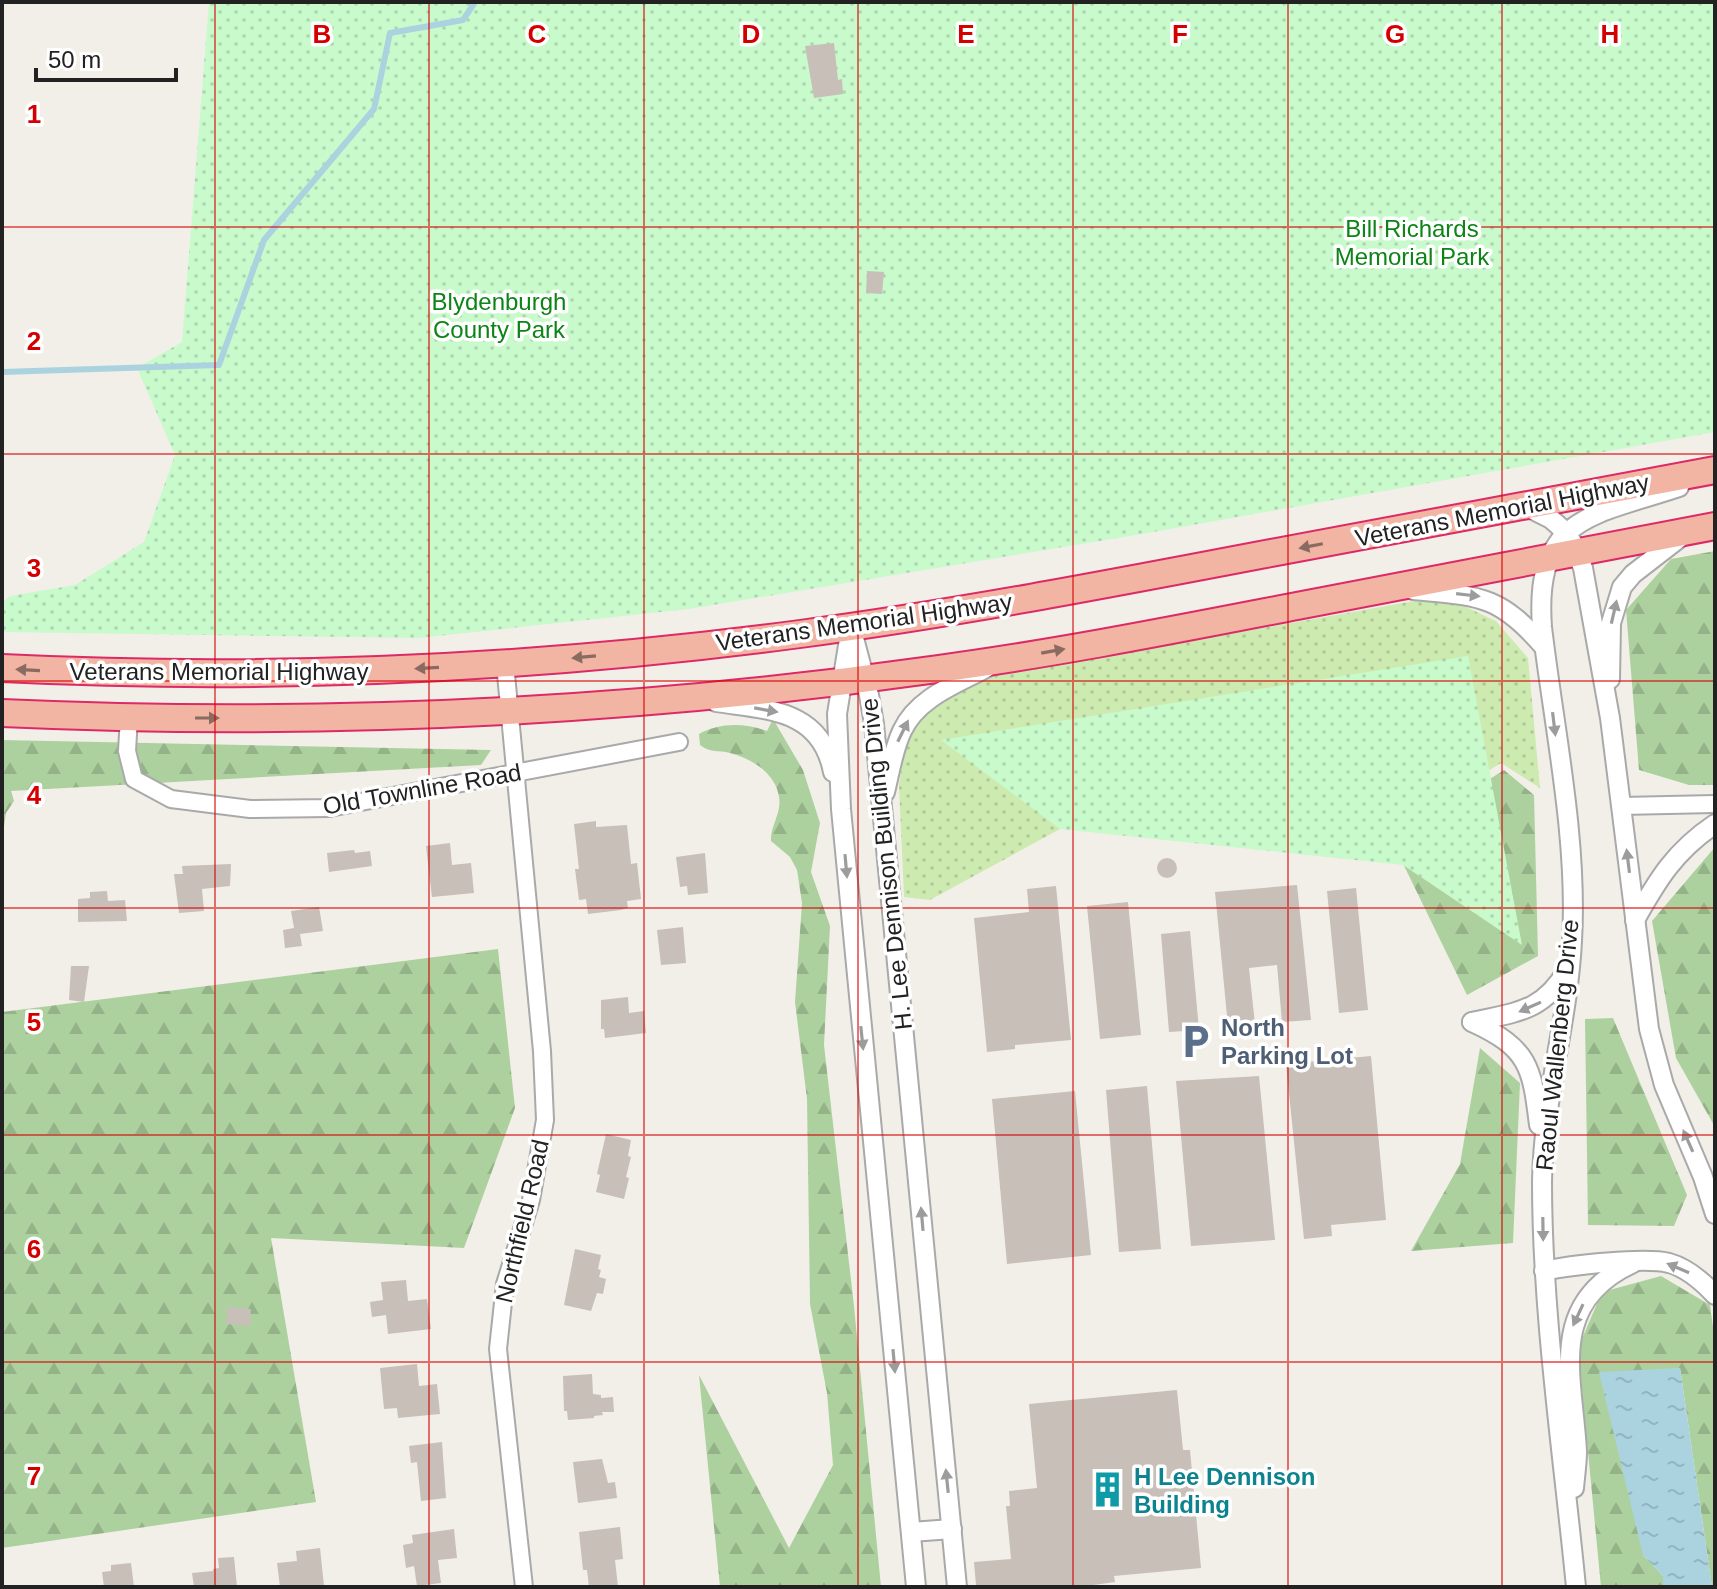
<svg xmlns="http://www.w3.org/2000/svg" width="1717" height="1589" font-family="Arial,sans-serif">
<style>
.grass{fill:url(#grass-dots)}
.forest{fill:url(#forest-firs)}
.park{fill:url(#park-dots)}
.water{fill:url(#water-ripples)}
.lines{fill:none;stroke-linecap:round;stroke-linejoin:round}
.stream{stroke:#aad3df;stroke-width:6}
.building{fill:#c7bfb8}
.minor-casing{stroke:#a9a9a9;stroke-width:20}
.tertiary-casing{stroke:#a9a9a9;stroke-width:22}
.trunk-casing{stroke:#dc2a67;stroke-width:30}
.minor{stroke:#fff;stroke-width:16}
.tertiary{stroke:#fff;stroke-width:18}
.trunk{stroke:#f2b4a3;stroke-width:26}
.oneway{fill:#8a6b62}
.oneway2{fill:#9c9c9c}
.grid{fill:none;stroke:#d40000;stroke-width:2;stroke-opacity:0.55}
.labels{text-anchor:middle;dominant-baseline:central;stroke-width:7;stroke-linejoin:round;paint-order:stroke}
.park-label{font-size:24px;fill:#0c8416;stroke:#fff}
.street-label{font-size:24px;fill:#222;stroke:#fff}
.service-label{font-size:24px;font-weight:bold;fill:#4e5e75;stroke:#fff;text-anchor:start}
.culture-label{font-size:24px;font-weight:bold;fill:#0d838f;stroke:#fff;text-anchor:start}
.grid-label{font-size:26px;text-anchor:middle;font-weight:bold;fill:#d40000;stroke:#fff;stroke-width:7;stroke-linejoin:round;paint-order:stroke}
</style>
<defs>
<pattern id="grass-dots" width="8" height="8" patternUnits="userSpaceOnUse" patternTransform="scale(2)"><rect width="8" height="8" fill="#cdebb0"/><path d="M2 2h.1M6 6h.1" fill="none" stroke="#b0c997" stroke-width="1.8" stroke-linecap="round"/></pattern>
<pattern id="forest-firs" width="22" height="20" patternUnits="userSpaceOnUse" patternTransform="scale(2)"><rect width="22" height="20" fill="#add19e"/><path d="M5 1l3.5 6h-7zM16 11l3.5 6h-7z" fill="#95b388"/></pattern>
<pattern id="park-dots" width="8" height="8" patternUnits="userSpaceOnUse" patternTransform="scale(2)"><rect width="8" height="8" fill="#c8facc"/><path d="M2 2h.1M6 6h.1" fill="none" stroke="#acd6af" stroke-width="1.8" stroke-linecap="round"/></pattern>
<pattern id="water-ripples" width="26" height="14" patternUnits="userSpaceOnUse" patternTransform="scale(2)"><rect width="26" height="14" fill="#aad3df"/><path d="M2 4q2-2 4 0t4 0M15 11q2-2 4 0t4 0" fill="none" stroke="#92b5bf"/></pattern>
</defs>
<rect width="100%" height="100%" fill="#f2efe9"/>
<!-- grass -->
<path class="grass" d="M1442 596 1496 621 1528 658 1540 788 1501 763 1384 836 1060 829 930 900 904 897 899 785 906 734 933 701 977 679Z"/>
<!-- forest -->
<g class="forest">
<path d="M1715 551V785H1689L1639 770 1626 610 1671 559Z"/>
<path d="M773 719 803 770 820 823 811 872 830 926 824 1045 854 1306 881 1587H720L699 1375 789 1548 833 1465 827 1393 810 1304 807 1099 795 1002 802 903 797 870 790 857 771 841C770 826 782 813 779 797 776 774 753 759 730 753 718 750 710 753 700 745L699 734C720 722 745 723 767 731Z"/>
<path d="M2 740 491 750 481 765 11 791 14 801 6 813 2 840Z"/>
<path d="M1504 770 1534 795 1538 956 1467 995 1392 841Z"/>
<path d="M1715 847V1127L1676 1058 1652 921Z"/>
<path d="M498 949 515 1108 464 1248 271 1238 316 1502 2 1548V1012Z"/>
<path d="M1613 1018 1687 1195 1674 1226 1588 1225 1585 1019Z"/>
<path d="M1480 1048 1520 1083 1513 1243 1411 1251 1460 1164Z"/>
<path d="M1661 1276 1710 1305 1715 1342V1587H1712L1680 1368 1643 1555 1663 1576V1587H1601L1578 1348 1602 1292Z"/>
</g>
<!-- park -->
<g class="park">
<path d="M209 2H1715V432L1142 534 689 609 418 638 2 632V603L10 596 75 585 144 542 175 455 137 368 182 342Z"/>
<path d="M1468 656 1522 945 1403 865 1060 829 941 740Z"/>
</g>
<!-- water -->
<path class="water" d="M1680 1368 1712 1587H1663V1576L1643 1555 1599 1372Z"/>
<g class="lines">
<!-- stream -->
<path class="stream" d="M2 372 219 365 264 240 374 109 390 33 463 20 475 2"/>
</g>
<!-- building -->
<g class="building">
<path d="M834 43 838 80 842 79 843 94 814 98 805 46Z"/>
<path d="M867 271 884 272 882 294 866 293Z"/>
<path d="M596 821V827L627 825 631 864 637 863 641 899 627 901 628 908 621 910 588 914 586 899 579 900 575 869H579L574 824Z"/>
<path d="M450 843 452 865 471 863 474 893 432 897 426 846Z"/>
<path d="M354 850 355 853 370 851 372 866 329 872 327 853Z"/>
<path d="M705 853 708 893 688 895 687 886 680 887 676 857Z"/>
<circle cx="1167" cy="868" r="10"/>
<path d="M231 864 230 886 202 889 204 911 179 913 174 874H183L182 866Z"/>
<path d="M1297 885 1311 1020 1282 1022 1277 965 1249 968 1255 1024 1228 1026 1215 892Z"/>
<path d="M1056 886 1071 1040 1015 1045V1049L987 1052 974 918 1029 912 1027 889Z"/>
<path d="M1356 888 1368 1010 1339 1013 1327 891Z"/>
<path d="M107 891 108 901 125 900 127 921 78 922V899L90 898V892Z"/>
<path d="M1128 902 1141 1035 1100 1039 1087 906Z"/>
<path d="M319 907 323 931 300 934 302 946 285 948 283 930 294 928 291 911Z"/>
<path d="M683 927 686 963 661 965 657 930Z"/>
<path d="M1190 931 1199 1030 1169 1032 1161 934Z"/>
<path d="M71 966H89L84 1002 69 1000Z"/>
<path d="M628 997 629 1013 644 1011 646 1033 605 1038 604 1029H601V1000Z"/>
<path d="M1371 1056 1386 1220 1331 1225 1332 1236 1304 1239 1286 1064Z"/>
<path d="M1259 1076 1275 1240 1191 1246 1176 1081Z"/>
<path d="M1147 1086 1161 1249 1119 1252 1106 1090Z"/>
<path d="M1075 1091 1091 1255 1007 1264 992 1099Z"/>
<path d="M606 1134 631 1140 628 1156 631 1157 626 1177 629 1178 624 1199 596 1192 600 1175 597 1174Z"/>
<path d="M575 1249 601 1255 598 1269 601 1270 599 1277 606 1279 603 1294 597 1293 591 1311 564 1305Z"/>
<path d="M406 1280 408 1301 427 1299 431 1329 388 1334 386 1315 372 1317 370 1302 383 1300 381 1282Z"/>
<path d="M227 1307 251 1309 250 1326 226 1324Z"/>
<path d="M417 1364 419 1386 437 1384 440 1414 398 1418 397 1408 384 1409 380 1368Z"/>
<path d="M592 1374 593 1394 601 1395V1398L613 1397 614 1412H602L603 1415 594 1416V1418L568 1420 567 1411H564L563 1376Z"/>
<path d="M1177 1390 1183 1450H1190L1201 1568 1114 1576 1115 1582 1079 1587H979L976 1585 974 1562 1011 1559 1006 1506H1010L1009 1491 1037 1488 1029 1404Z"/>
<path d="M442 1442 446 1498 421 1501 417 1462 411 1463 409 1446Z"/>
<path d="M602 1459 608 1483 615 1482 617 1498 578 1503 573 1462Z"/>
<path d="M620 1527 623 1559 615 1560 618 1587H589L587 1570H583L579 1532Z"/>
<path d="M454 1529 457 1558 438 1560 441 1583 417 1586 414 1566 406 1568 403 1545 413 1543 412 1535Z"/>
<path d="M320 1548 324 1586 280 1587 277 1563 297 1561 296 1551Z"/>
<path d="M234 1557 237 1587H194L192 1573 213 1571V1569L219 1568 218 1558Z"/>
<path d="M131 1563 134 1587H104L102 1572 111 1571V1565Z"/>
</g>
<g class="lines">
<defs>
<g id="minor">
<path d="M505 664 542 1051 545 1120 531 1200 505 1284 498 1349 524 1587"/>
<path d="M129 717 127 751 134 779 171 799 250 809 329 808 679 742"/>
<path d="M1621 806 1715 804"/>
</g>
<g id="tertiary">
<path d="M1525 506 1551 519 1559 526 1572 542 1583 568 1610 718 1649 1029 1664 1085 1703 1177 1715 1214"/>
<path d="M1413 590C1478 596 1499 594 1544 647"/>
<path d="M851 627 869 695 874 724 957 1587"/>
<path d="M850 633 837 714 841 809 916 1587"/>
<path d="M1610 679 1611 623 1622 587 1633 574 1686 533"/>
<path d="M716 702C768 710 821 709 833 772"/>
<path d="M885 792C890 772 893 750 902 731 917 698 956 684 986 668"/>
<path d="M1635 920C1658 879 1675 851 1715 824"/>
<path d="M1472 1022C1529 1048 1532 1067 1539 1125"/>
<path d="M1472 1022C1516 1012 1543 1012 1567 970"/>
<path d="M1544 1271C1570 1265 1645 1257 1669 1263 1687 1268 1703 1282 1715 1295"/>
<path d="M1574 1488C1575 1476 1577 1464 1577 1451 1573 1376 1546 1303 1633 1263"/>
<path d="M911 1532 952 1529"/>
<path d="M1576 1587C1563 1454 1542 1314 1542 1182 1543 1100 1568 1022 1572 941 1578 838 1554 729 1542 627 1534 516 1592 516 1679 487"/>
</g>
<g id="trunk">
<path d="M2 668C268 681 536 669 800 634 958 613 1114 583 1271 553 1419 525 1567 498 1715 470"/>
<path d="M2 713C315 727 628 713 938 669 1058 653 1178 629 1297 606 1436 579 1576 553 1715 526"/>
</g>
</defs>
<!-- minor casing -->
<use href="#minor" class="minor-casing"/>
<!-- tertiary casing -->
<use href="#tertiary" class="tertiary-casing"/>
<!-- trunk casing -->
<use href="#trunk" class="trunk-casing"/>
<!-- minor -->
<use href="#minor" class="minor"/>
<!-- tertiary -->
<use href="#tertiary" class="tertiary"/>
<!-- trunk -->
<use href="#trunk" class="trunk"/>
</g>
<!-- one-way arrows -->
<defs><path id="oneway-solid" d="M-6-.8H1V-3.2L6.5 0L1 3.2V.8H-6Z" transform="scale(2)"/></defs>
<g class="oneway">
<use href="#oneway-solid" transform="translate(1311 546) rotate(169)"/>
<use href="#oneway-solid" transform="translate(1053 651) rotate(-10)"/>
<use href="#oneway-solid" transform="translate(584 657) rotate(175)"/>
<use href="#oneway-solid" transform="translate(427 668) rotate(177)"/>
<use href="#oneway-solid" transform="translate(28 670) rotate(-177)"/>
<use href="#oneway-solid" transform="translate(207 718)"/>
</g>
<g class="oneway2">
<use href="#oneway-solid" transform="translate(1468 595) rotate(7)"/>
<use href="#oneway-solid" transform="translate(1614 612) rotate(-77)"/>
<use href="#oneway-solid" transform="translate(766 710) rotate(10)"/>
<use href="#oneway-solid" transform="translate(1554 724) rotate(83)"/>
<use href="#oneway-solid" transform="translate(903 731) rotate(-64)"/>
<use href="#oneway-solid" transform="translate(1628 861) rotate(-97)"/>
<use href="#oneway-solid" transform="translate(846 866) rotate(85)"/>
<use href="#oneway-solid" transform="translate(1530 1007) rotate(156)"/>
<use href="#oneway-solid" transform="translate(862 1038) rotate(84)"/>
<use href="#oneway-solid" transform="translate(1688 1141) rotate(-114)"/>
<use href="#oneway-solid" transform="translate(922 1219) rotate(-95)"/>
<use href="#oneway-solid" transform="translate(1543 1229) rotate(89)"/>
<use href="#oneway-solid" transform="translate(1678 1268) rotate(-157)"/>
<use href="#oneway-solid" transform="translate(1578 1315) rotate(115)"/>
<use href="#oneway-solid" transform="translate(894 1361) rotate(85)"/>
<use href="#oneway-solid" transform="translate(947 1481) rotate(-96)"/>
</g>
<!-- grid -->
<path class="grid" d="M215 2V1587M429 2V1587M644 2V1587M858 2V1587M1073 2V1587M1288 2V1587M1502 2V1587M2 227H1715M2 454H1715M2 681H1715M2 908H1715M2 1135H1715M2 1362H1715"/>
<!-- icons -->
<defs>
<symbol id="parking-bare" viewBox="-9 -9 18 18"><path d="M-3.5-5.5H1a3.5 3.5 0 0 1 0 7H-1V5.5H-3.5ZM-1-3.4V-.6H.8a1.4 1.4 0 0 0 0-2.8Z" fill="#5c6f8a" stroke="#fff" stroke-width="2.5" paint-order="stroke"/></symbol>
<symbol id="building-bare" viewBox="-9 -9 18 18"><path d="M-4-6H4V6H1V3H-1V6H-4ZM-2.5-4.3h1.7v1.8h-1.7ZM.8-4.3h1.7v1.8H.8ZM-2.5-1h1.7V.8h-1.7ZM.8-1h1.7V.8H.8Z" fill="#0f9aa8" stroke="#fff" stroke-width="2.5" paint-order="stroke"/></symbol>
</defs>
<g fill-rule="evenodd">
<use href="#parking-bare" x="1170" y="1016" width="51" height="51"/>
<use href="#building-bare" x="1082" y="1464" width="51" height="51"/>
</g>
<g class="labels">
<!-- park labels -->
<g class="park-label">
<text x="1412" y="228">Bill Richards<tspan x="1412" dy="28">Memorial Park</tspan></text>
<text x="499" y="301">Blydenburgh<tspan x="499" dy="28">County Park</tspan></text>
</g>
<!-- street labels -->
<g class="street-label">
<text transform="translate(1502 510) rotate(-11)">Veterans Memorial Highway</text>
<text transform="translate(864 622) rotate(-8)">Veterans Memorial Highway</text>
<text x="219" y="671">Veterans Memorial Highway</text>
<text transform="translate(422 789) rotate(-10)">Old Townline Road</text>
<text transform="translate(886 864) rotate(-96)">H. Lee Dennison Building Drive</text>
<text transform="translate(1557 1045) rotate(-84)">Raoul Wallenberg Drive</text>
<text transform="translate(522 1221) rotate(-77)">Northfield Road</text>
</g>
<!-- service labels -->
<g class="service-label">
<text x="1221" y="1027">North<tspan x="1221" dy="28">Parking Lot</tspan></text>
</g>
<!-- culture labels -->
<g class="culture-label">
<text x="1134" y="1476">H Lee Dennison<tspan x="1134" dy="28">Building</tspan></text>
</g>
</g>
<g class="grid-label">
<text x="322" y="43">B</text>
<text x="537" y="43">C</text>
<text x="751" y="43">D</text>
<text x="966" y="43">E</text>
<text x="1180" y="43">F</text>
<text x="1395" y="43">G</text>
<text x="1610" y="43">H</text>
<text x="34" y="123">1</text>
<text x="34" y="350">2</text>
<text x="34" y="577">3</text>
<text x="34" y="804">4</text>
<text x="34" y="1031">5</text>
<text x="34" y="1258">6</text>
<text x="34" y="1485">7</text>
</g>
<!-- border -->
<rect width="1717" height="1589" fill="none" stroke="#222222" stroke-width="8"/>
<!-- scale -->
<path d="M36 68v12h140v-12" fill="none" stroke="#222222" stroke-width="4"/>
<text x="48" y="68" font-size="24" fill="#222222" stroke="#ffffff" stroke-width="6" paint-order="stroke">50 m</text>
</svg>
